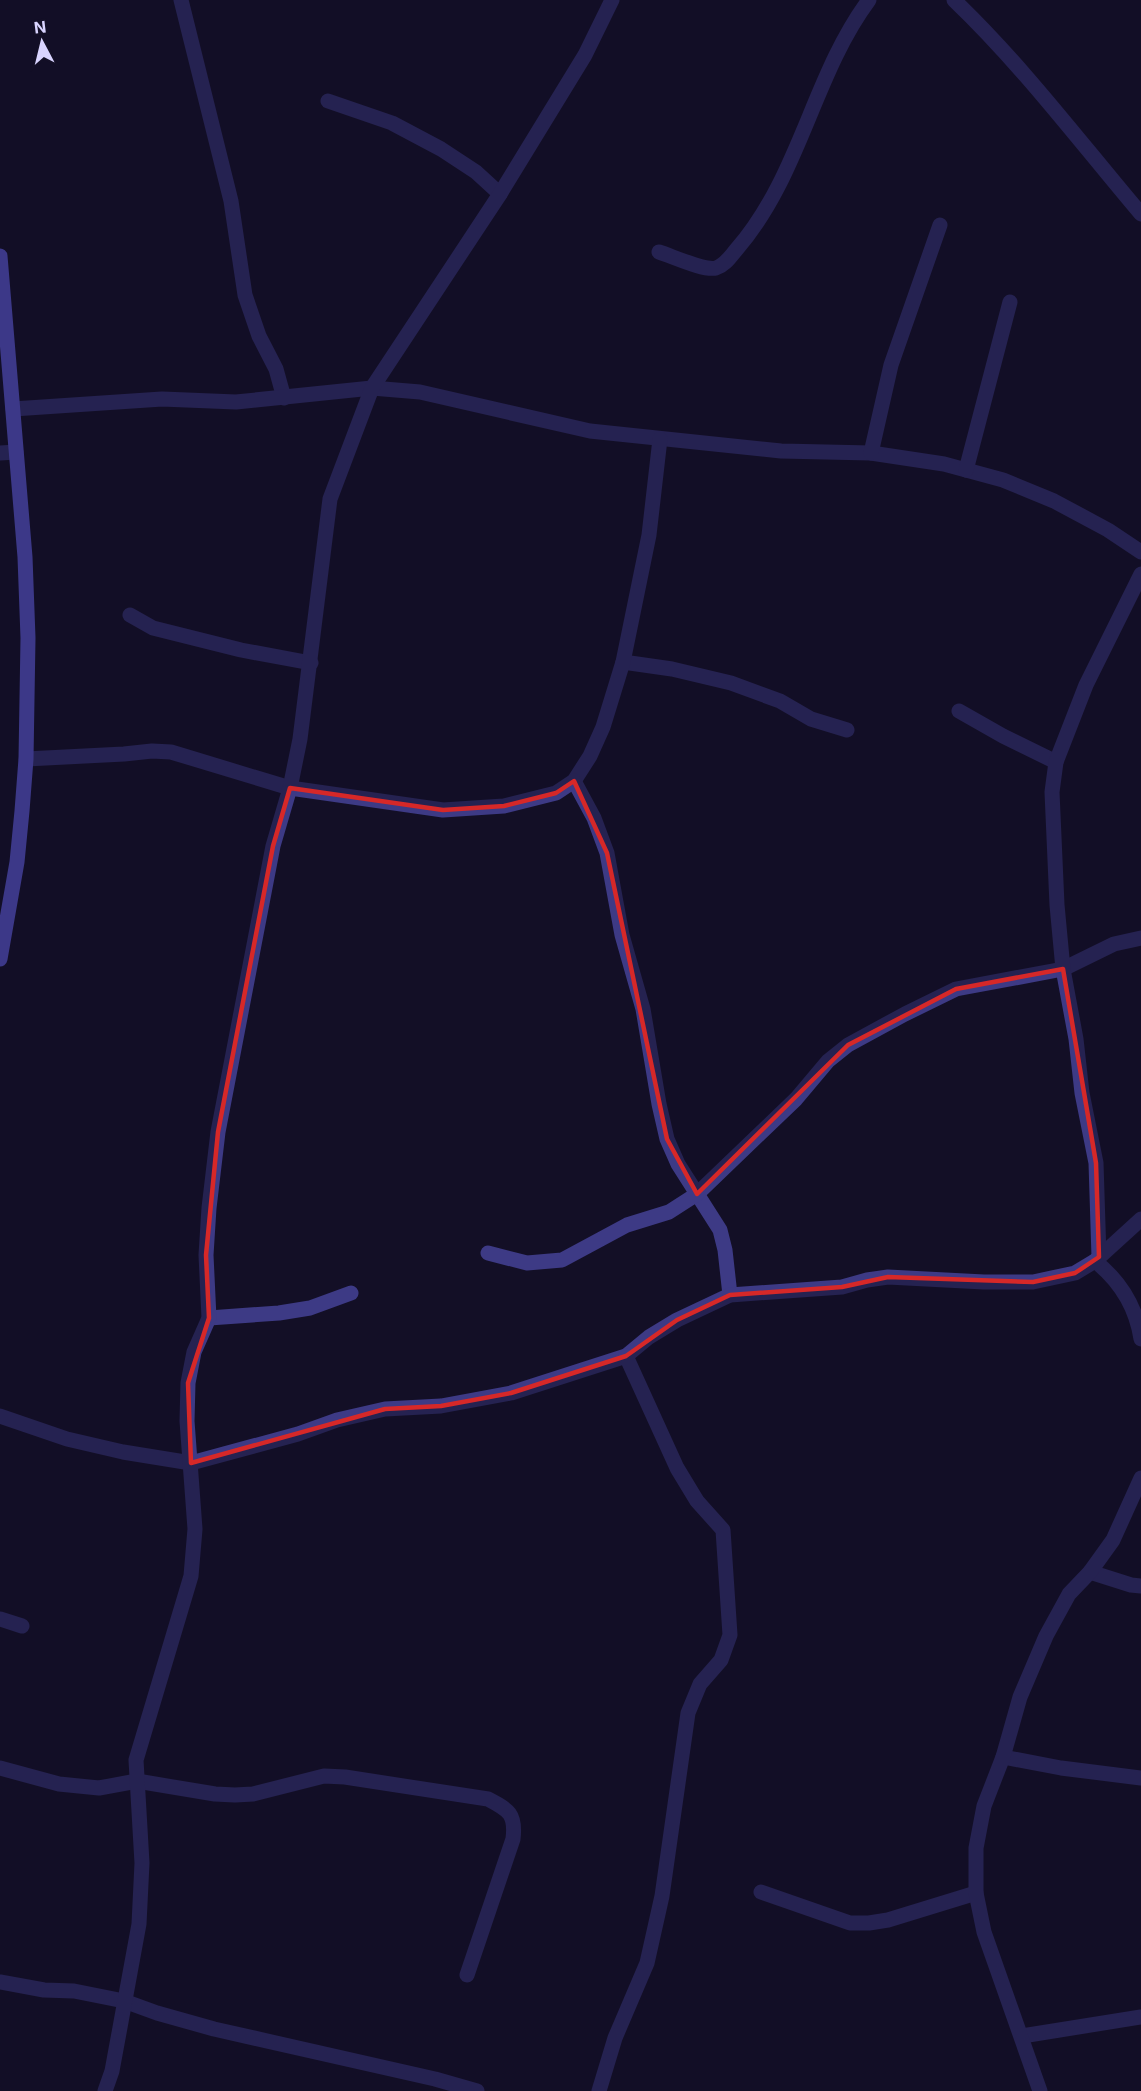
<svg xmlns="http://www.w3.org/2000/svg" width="1141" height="2091" font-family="Inter,sans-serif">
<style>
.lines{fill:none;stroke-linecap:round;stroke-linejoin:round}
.minor{stroke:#3d3a85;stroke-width:15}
.secondary{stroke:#6f6bff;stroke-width:15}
.marked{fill:none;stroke:#d62828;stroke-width:4.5;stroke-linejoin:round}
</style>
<rect width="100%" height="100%" fill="#130f26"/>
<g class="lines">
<!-- minor -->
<g class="minor">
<path d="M181 0 231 201 245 295 259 336 276 369 284 398"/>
<path d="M954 0C1022 65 1080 142 1141 214"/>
<path d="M328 101 392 123 441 149 476 172 500 194"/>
<path d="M659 252C672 256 704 271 716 268 725 265 730 257 736 250 800 177 813 75 869 0"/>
<path d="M13 409 162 399 236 402 372 388 420 392 590 431 781 451 871 453 944 464 1003 480 1054 501 1108 530 1141 552"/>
<path d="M0 453 16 452"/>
<path d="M871 453 891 365 940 225"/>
<path d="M966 470 1010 302"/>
<path d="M130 615 153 628 241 650 311 663"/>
<path d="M623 662 672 669 731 683 780 701 811 719 847 730"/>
<path d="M959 711 1003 736 1056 762"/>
<path d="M26 759 124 754 152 751 171 752 290 788 443 810 504 806 556 793 574 781 590 756 603 727 623 662 649 535 660 439"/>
<path d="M574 781 594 818 607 853 622 935 643 1009 659 1104 667 1139 678 1164 720 1230 725 1250 730 1295"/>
<path d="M488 1253 527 1263 562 1260 627 1225 669 1212 697 1194 796 1099 828 1061 848 1045 905 1014 956 989 1063 969 1114 944 1141 938"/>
<path d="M1099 1257 1096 1163 1082 1093 1076 1039 1063 969 1057 905 1052 792 1056 762 1086 685 1141 574"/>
<path d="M1095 1261C1120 1281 1136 1306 1141 1339"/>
<path d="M209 1318 279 1313 310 1308 351 1293"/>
<path d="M0 1416 67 1439 123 1452 191 1463 298 1434 337 1420 385 1409 441 1406 511 1393 626 1356 649 1337 677 1320 730 1295 842 1287 867 1280 888 1277 984 1282H1033L1075 1273 1095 1261 1141 1219"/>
<path d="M1090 1572 1131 1585 1141 1586"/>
<path d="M0 1619 22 1626"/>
<path d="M1003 1757 1061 1768 1141 1778"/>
<path d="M0 1768 59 1784 99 1788 137 1781 215 1794 235 1795 253 1794 324 1776 345 1777 488 1799C509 1810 516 1814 513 1839L467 1975"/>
<path d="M761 1892 850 1923H869L888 1920 976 1893"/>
<path d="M0 1982 44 1990 74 1991 124 2001 157 2013 214 2029 435 2079 477 2091"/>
<path d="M1022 2036 1141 2017"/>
<path d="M105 2091 112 2071 139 1924 142 1863 136 1760 191 1576 195 1529 187 1421 188 1383 194 1352 209 1318 206 1255 209 1208 218 1132 273 846 290 788 300 739 330 499 372 388 500 194 585 55 612 0"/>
<path d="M599 2091 615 2038 647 1963 662 1896 688 1713 700 1684 721 1660 730 1635 723 1530 697 1501 677 1468 626 1356"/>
<path d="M1040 2091 984 1932 976 1893V1848L984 1806 1003 1757 1020 1697 1046 1636 1069 1594 1090 1572 1113 1540 1141 1478"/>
</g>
<!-- secondary -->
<path class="secondary" d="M0 256 25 557 28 638 26 759 22 811 17 862 0 959"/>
</g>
<!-- marked area -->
<path d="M0 0H1141V2091H0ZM574 781 607 853 667 1139 697 1194 848 1045 956 989 1063 969 1096 1163 1099 1257 1075 1273 1033 1282 888 1277 842 1287 730 1295 677 1320 626 1356 511 1393 441 1406 385 1409 191 1463 188 1383 209 1318 206 1255 218 1132 273 846 290 788 443 810 504 806 556 793Z" fill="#130f26" fill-opacity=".55" fill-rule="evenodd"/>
<path class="marked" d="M574 781 607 853 667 1139 697 1194 848 1045 956 989 1063 969 1096 1163 1099 1257 1075 1273 1033 1282 888 1277 842 1287 730 1295 677 1320 626 1356 511 1393 441 1406 385 1409 191 1463 188 1383 209 1318 206 1255 218 1132 273 846 290 788 443 810 504 806 556 793Z"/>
<!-- north arrow -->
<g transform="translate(42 42) rotate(353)" stroke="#130f26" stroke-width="4.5" paint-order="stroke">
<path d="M0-4.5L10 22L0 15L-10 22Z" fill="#d9d4ff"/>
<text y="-9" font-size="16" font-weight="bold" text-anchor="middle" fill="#d9d4ff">N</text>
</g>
</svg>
